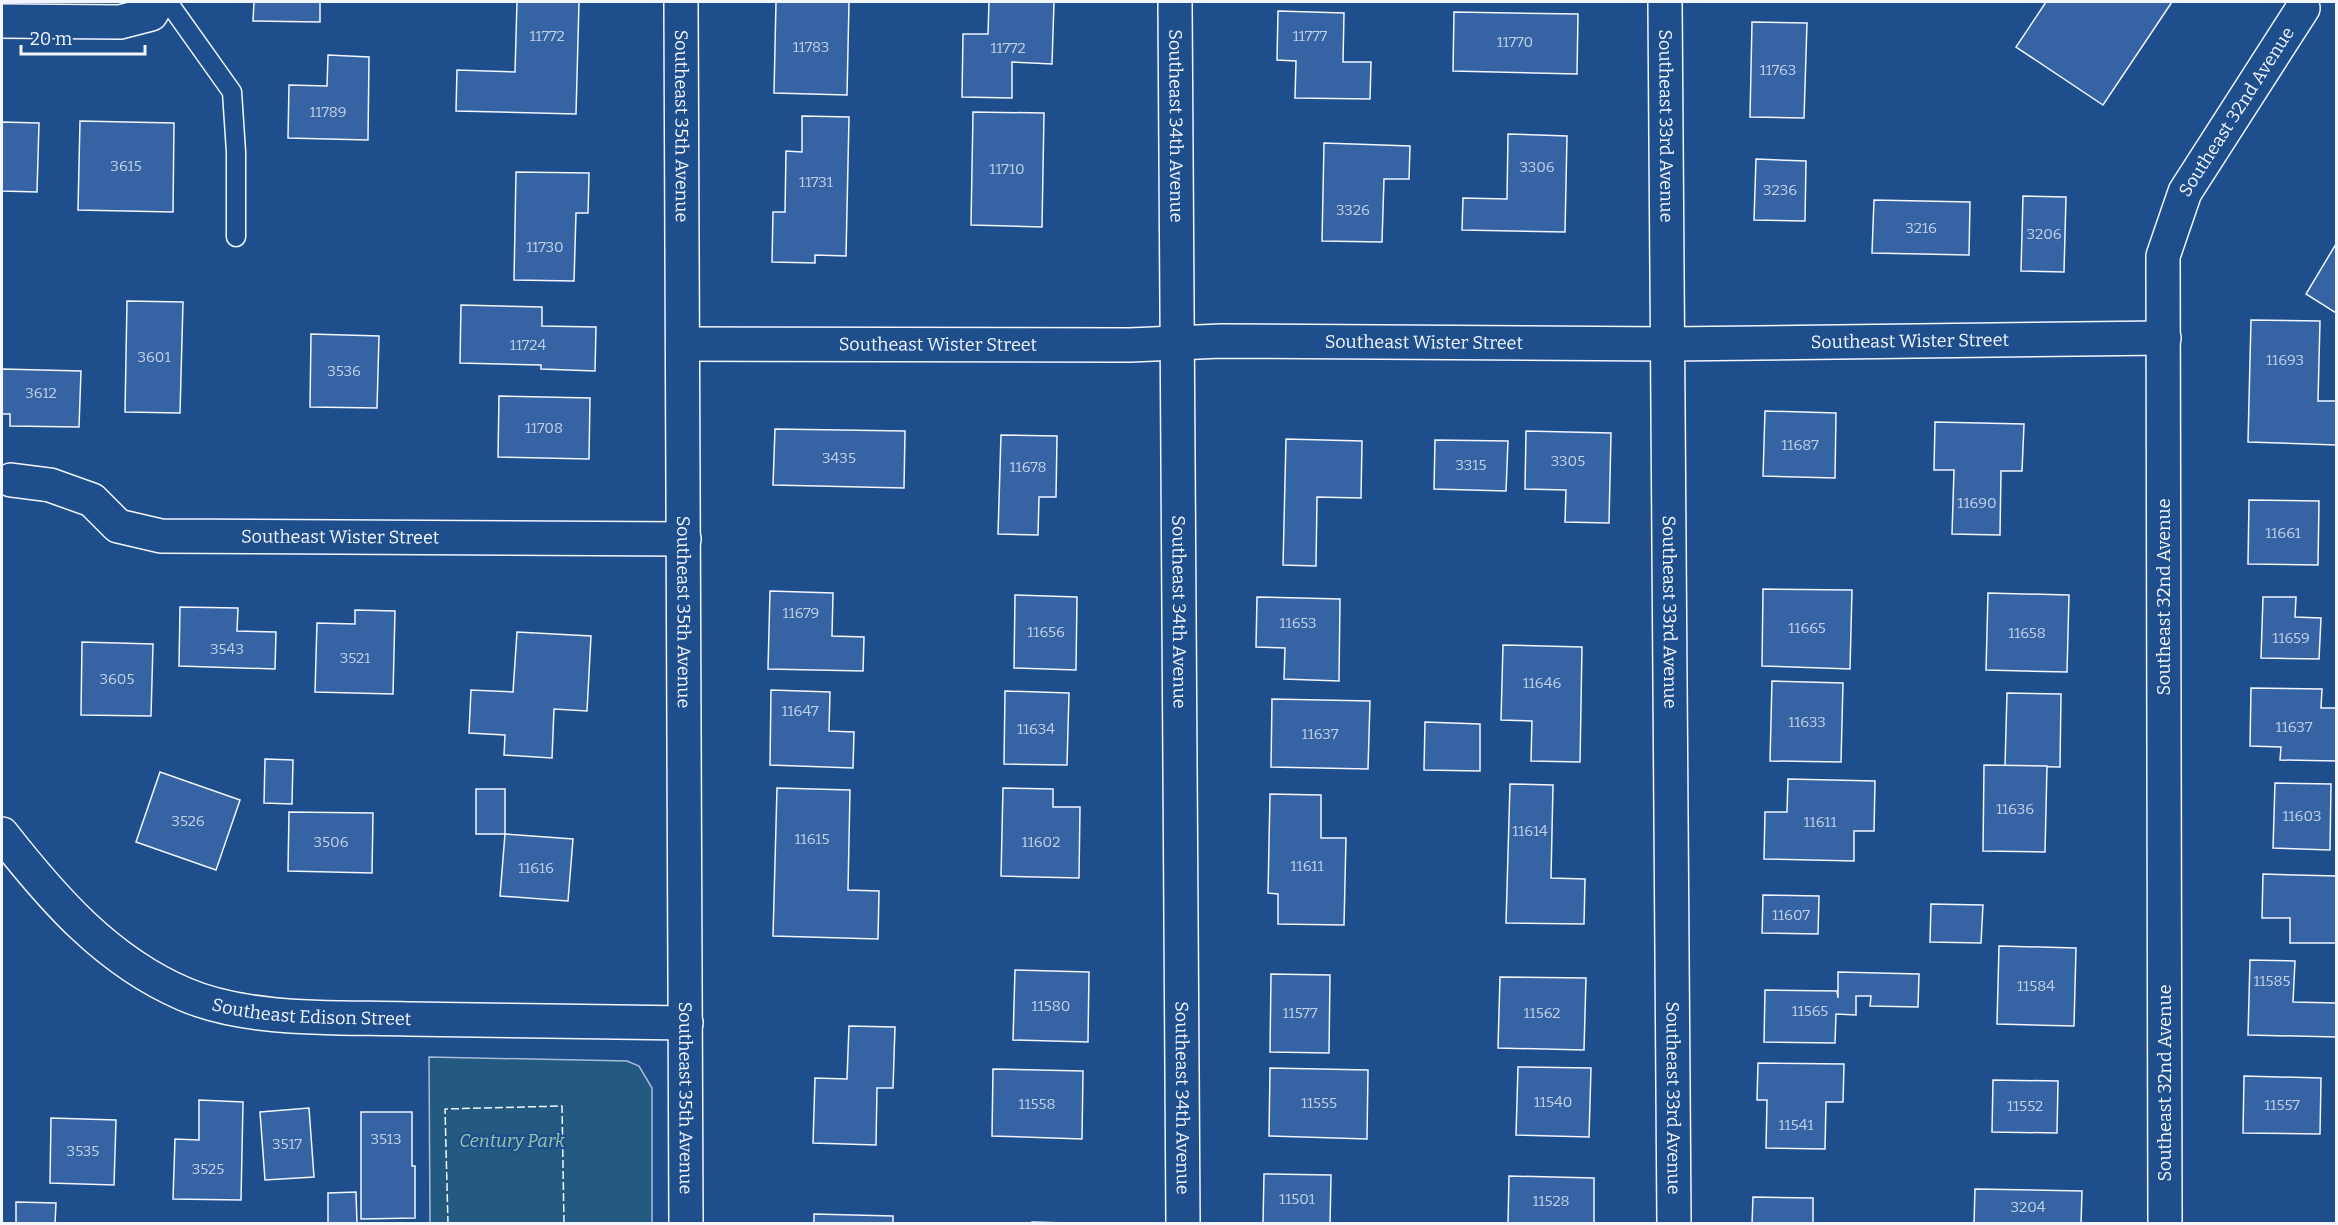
<svg xmlns="http://www.w3.org/2000/svg" width="2338" height="1225" font-family="Bitter,serif">
<style>
.green{fill:#245a82;stroke:#a8bbd7;stroke-width:1.5}
.building{fill:#3563a3;stroke:#f2f6ff;stroke-width:1.5}
.lines{fill:none;stroke-linecap:round;stroke-linejoin:round}
.lane-casing{stroke:#f2f6ff;stroke-width:21}
.street-casing{stroke:#f2f6ff;stroke-width:36}
.secondary-casing{stroke:#f2f6ff;stroke-width:36}
.lane{stroke:#1f4e8c;stroke-width:18}
.street{stroke:#1f4e8c;stroke-width:33}
.secondary{stroke:#1f4e8c;stroke-width:33}
.fence{stroke:#f2f6ff;stroke-width:1.5;stroke-dasharray:8 3;stroke-linecap:butt}
.labels{text-anchor:middle;dominant-baseline:central;stroke-width:4.5;stroke-linejoin:round;paint-order:stroke}
.number-label{font-size:15px;fill:#c3d1e8}
.street-label{font-size:18px;fill:#f2f6ff;stroke:#1f4e8c}
.park-label{font-size:18px;font-style:italic;fill:#97c8a6;stroke:#1f4e8c}
</style>
<rect width="100%" height="100%" fill="#1f4e8c"/>
<!-- green -->
<path class="green" d="M429 1057 627 1061 639 1066 652 1088V1223H430Z"/>
<!-- building -->
<g class="building">
<path d="M254 2H320V22L253 21Z"/>
<path d="M517 2H579L576 114 456 111 457 70 515 72Z"/>
<path d="M776 2H849L847 95 774 93Z"/>
<path d="M989 2H1054L1052 64 1012 62V98L962 97 963 34H988Z"/>
<path d="M2046 2H2172L2103 105 2016 47Z"/>
<path d="M1278 11 1344 13 1343 62H1371L1370 99 1295 98 1296 61 1277 60Z"/>
<path d="M1454 12 1578 14 1577 74 1453 71Z"/>
<path d="M1752 22 1807 23 1804 118 1750 117Z"/>
<path d="M328 55 369 57 368 140 288 138 289 85 327 86Z"/>
<path d="M973 112 1044 113 1042 227 971 225Z"/>
<path d="M802 116 849 117 846 256 815 255V263L772 262 773 212H785L786 151 802 152Z"/>
<path d="M80 121 174 123 173 212 78 210Z"/>
<path d="M2 122 39 123 37 192 2 191Z"/>
<path d="M1508 134 1567 136 1565 232 1462 230 1463 198 1507 199Z"/>
<path d="M1324 143 1410 146 1409 179H1384L1382 242 1322 241Z"/>
<path d="M1756 159 1806 161 1805 221 1754 220Z"/>
<path d="M516 172 589 173 588 213H576L574 281 514 280Z"/>
<path d="M2023 196 2066 197 2064 272 2021 271Z"/>
<path d="M1874 200 1970 202 1969 255 1872 253Z"/>
<path d="M2336 244V313L2306 294Z"/>
<path d="M127 301 183 302 180 413 125 412Z"/>
<path d="M461 305 542 307V326L596 327 595 371 541 369V365L460 363Z"/>
<path d="M2251 320 2320 321 2318 401H2336V445L2248 442Z"/>
<path d="M311 334 379 336 377 408 310 407Z"/>
<path d="M2 369 81 371 79 427 10 426V414H2Z"/>
<path d="M499 396 590 398 589 459 498 457Z"/>
<path d="M1765 411 1836 413 1835 478 1763 476Z"/>
<path d="M1935 422 2024 424 2022 471H2001L2000 535 1952 534 1954 470H1934Z"/>
<path d="M775 429 905 431 904 488 773 485Z"/>
<path d="M1526 431 1611 433 1609 523 1565 522 1566 490 1525 489Z"/>
<path d="M1001 435 1057 436 1056 497H1039L1038 535 998 534Z"/>
<path d="M1286 439 1362 441 1361 498 1317 497 1316 566 1283 565Z"/>
<path d="M1435 440 1508 441 1506 491 1434 489Z"/>
<path d="M2249 500 2319 501 2318 565 2248 564Z"/>
<path d="M1763 589 1852 590 1850 669 1762 666Z"/>
<path d="M770 591 833 593 832 636 864 637 863 671 768 669Z"/>
<path d="M1988 593 2069 595 2067 672 1986 670Z"/>
<path d="M1015 595 1077 597 1076 670 1014 668Z"/>
<path d="M1257 597 1340 599 1339 681 1284 679 1285 648 1256 647Z"/>
<path d="M2263 597H2296L2295 617 2321 618 2319 659 2261 658Z"/>
<path d="M180 607 238 608 237 631 276 632 275 669 179 666Z"/>
<path d="M355 610 395 611 393 694 315 692 317 623 355 624Z"/>
<path d="M517 632 591 636 587 711 554 709 552 758 504 755 505 735 469 733 471 690 513 692Z"/>
<path d="M82 642 153 644 151 716 81 715Z"/>
<path d="M1503 645 1582 647 1580 762 1531 761 1532 721 1501 720Z"/>
<path d="M1772 681 1843 683 1841 762 1770 761Z"/>
<path d="M2251 688 2322 689 2321 708H2336V761L2280 760 2281 747 2250 746Z"/>
<path d="M771 690 830 692 829 731 854 732 853 768 770 765Z"/>
<path d="M1005 691 1069 693 1067 765 1004 764Z"/>
<path d="M2007 693 2061 694 2060 767 2005 766Z"/>
<path d="M1272 699 1370 701 1368 769 1271 767Z"/>
<path d="M1425 722 1480 724V771L1424 770Z"/>
<path d="M265 759 293 760 292 804 264 803Z"/>
<path d="M1984 765 2047 766 2045 852 1983 851Z"/>
<path d="M160 772 240 800 216 870 136 842Z"/>
<path d="M1788 779 1875 781 1874 831H1854V861L1764 859 1765 812H1787Z"/>
<path d="M2275 783 2331 784 2330 850 2273 848Z"/>
<path d="M1510 784 1553 785 1551 878 1585 879 1584 924 1506 923Z"/>
<path d="M777 788 850 790 848 890 879 891 878 939 773 936Z"/>
<path d="M1003 788 1053 789V807H1080L1079 878 1001 876Z"/>
<rect x="476" y="789" width="29" height="45"/>
<path d="M1270 794 1321 795V838H1346L1344 925 1278 924V894L1268 893Z"/>
<path d="M289 812 373 813 372 873 288 871Z"/>
<path d="M505 834 573 839 568 901 500 896Z"/>
<path d="M2263 874 2336 876V943H2290V918H2262Z"/>
<path d="M1763 895 1819 896 1818 934 1762 933Z"/>
<path d="M1931 904 1983 905 1981 943 1930 942Z"/>
<path d="M1999 946 2076 948 2074 1026 1997 1024Z"/>
<path d="M2250 960 2295 961 2293 1002 2336 1003V1037L2248 1035Z"/>
<path d="M1015 970 1089 972 1088 1042 1013 1040Z"/>
<path d="M1838 972 1919 974 1918 1007 1870 1006 1871 996H1856V1015L1836 1014 1835 1043 1764 1042 1765 990 1837 991 1838 998Z"/>
<path d="M1271 974 1330 975 1329 1053 1270 1052Z"/>
<path d="M1500 977 1586 978 1584 1050 1498 1048Z"/>
<path d="M849 1026 895 1027 893 1088H877L876 1145 813 1143 815 1078 847 1079Z"/>
<path d="M1758 1063 1844 1064 1843 1102H1826L1825 1149 1766 1148 1767 1100H1757Z"/>
<path d="M1518 1067 1591 1068 1589 1137 1516 1135Z"/>
<path d="M1270 1068 1368 1070 1367 1139 1269 1136Z"/>
<path d="M993 1069 1083 1071 1082 1139 992 1136Z"/>
<path d="M2244 1076 2321 1078 2320 1134 2243 1133Z"/>
<path d="M1993 1080 2058 1081 2057 1133 1992 1132Z"/>
<path d="M199 1100 243 1102 241 1200 173 1199 175 1139 199 1140Z"/>
<path d="M309 1108 314 1177 265 1180 260 1112Z"/>
<path d="M361 1112H412V1166H415V1218L361 1219Z"/>
<path d="M51 1118 116 1120 114 1185 50 1183Z"/>
<path d="M1264 1174 1331 1175 1330 1224H1263Z"/>
<path d="M1509 1176 1594 1178V1224H1508Z"/>
<path d="M1975 1189 2082 1191 2081 1224H1974Z"/>
<path d="M356 1192 357 1224H328V1193Z"/>
<path d="M1753 1197 1813 1198V1224H1752Z"/>
<path d="M16 1202 56 1203 55 1224H16Z"/>
<path d="M814 1214 893 1216V1224H814Z"/>
<path d="M1032 1222 1102 1224H1032Z"/>
</g>
<g class="lines">
<defs>
<path id="lane" d="M168 2 232 92 236 152V237"/>
<g id="street">
<path id="s1" d="M681 2 686 1224"/>
<path id="s2" d="M1665 2 1674 1224"/>
<path d="M2 21 120 22 151 14 158 2"/>
<path id="s3" d="M683 344 1130 345 1221 341 1669 344 2164 338"/>
<path id="s4" d="M11 480 50 485 92 500 118 526 161 536 684 539"/>
<path id="s5" d="M2 834C53 899 107 961 184 994 248 1022 339 1017 408 1019 501 1020 593 1022 686 1023"/>
<path id="s6" d="M2165 1224 2163 256 2185 192 2303 8"/>
</g>
<g id="secondary">
<path id="s7" d="M1175 2 1183 1224"/>
</g>
</defs>
<!-- lane casing -->
<use href="#lane" class="lane-casing"/>
<!-- street casing -->
<use href="#street" class="street-casing"/>
<!-- secondary casing -->
<use href="#secondary" class="secondary-casing"/>
<!-- lane -->
<use href="#lane" class="lane"/>
<!-- street -->
<use href="#street" class="street"/>
<!-- secondary -->
<use href="#secondary" class="secondary"/>
<!-- fence -->
<path class="fence" d="M448 1224 445 1109 562 1106 564 1224"/>
</g>
<g class="labels">
<!-- number labels -->
<g class="number-label">
<text x="547" y="36">11772</text>
<text x="1310" y="36">11777</text>
<text x="1515" y="42">11770</text>
<text x="811" y="47">11783</text>
<text x="1008" y="48">11772</text>
<text x="1778" y="70">11763</text>
<text x="328" y="112">11789</text>
<text x="126" y="166">3615</text>
<text x="1537" y="167">3306</text>
<text x="1007" y="169">11710</text>
<text x="816" y="182">11731</text>
<text x="1780" y="190">3236</text>
<text x="1353" y="210">3326</text>
<text x="1921" y="228">3216</text>
<text x="2044" y="234">3206</text>
<text x="545" y="247">11730</text>
<text x="528" y="345">11724</text>
<text x="154" y="357">3601</text>
<text x="2285" y="360">11693</text>
<text x="344" y="371">3536</text>
<text x="41" y="393">3612</text>
<text x="544" y="428">11708</text>
<text x="1800" y="445">11687</text>
<text x="839" y="458">3435</text>
<text x="1568" y="461">3305</text>
<text x="1471" y="465">3315</text>
<text x="1028" y="467">11678</text>
<text x="1977" y="503">11690</text>
<text x="2283" y="533">11661</text>
<text x="801" y="613">11679</text>
<text x="1298" y="623">11653</text>
<text x="1807" y="628">11665</text>
<text x="1046" y="632">11656</text>
<text x="2027" y="633">11658</text>
<text x="2291" y="638">11659</text>
<text x="227" y="649">3543</text>
<text x="355" y="658">3521</text>
<text x="117" y="679">3605</text>
<text x="1542" y="683">11646</text>
<text x="800" y="711">11647</text>
<text x="1807" y="722">11633</text>
<text x="2294" y="727">11637</text>
<text x="1036" y="729">11634</text>
<text x="1320" y="734">11637</text>
<text x="2015" y="809">11636</text>
<text x="2302" y="816">11603</text>
<text x="188" y="821">3526</text>
<text x="1820" y="822">11611</text>
<text x="1530" y="831">11614</text>
<text x="812" y="839">11615</text>
<text x="331" y="842">3506</text>
<text x="1041" y="842">11602</text>
<text x="1307" y="866">11611</text>
<text x="536" y="868">11616</text>
<text x="1791" y="915">11607</text>
<text x="2272" y="981">11585</text>
<text x="2036" y="986">11584</text>
<text x="1051" y="1006">11580</text>
<text x="1810" y="1011">11565</text>
<text x="1300" y="1013">11577</text>
<text x="1542" y="1013">11562</text>
<text x="1553" y="1102">11540</text>
<text x="1319" y="1103">11555</text>
<text x="1037" y="1104">11558</text>
<text x="2282" y="1105">11557</text>
<text x="2025" y="1106">11552</text>
<text x="1796" y="1125">11541</text>
<text x="386" y="1139">3513</text>
<text x="287" y="1144">3517</text>
<text x="83" y="1151">3535</text>
<text x="208" y="1169">3525</text>
<text x="1297" y="1199">11501</text>
<text x="1551" y="1201">11528</text>
<text x="2028" y="1207">3204</text>
</g>
<!-- street labels -->
<g class="street-label">
<text stroke="none"><textPath href="#s6" startOffset="1131">Southeast 32nd Avenue</textPath></text>
<text stroke="none"><textPath href="#s1" startOffset="124">Southeast 35th Avenue</textPath></text>
<text stroke="none"><textPath href="#s7" startOffset="124">Southeast 34th Avenue</textPath></text>
<text stroke="none"><textPath href="#s2" startOffset="124">Southeast 33rd Avenue</textPath></text>
<text stroke="none"><textPath href="#s3" startOffset="1227">Southeast Wister Street</textPath></text>
<text stroke="none"><textPath href="#s3" startOffset="741">Southeast Wister Street</textPath></text>
<text stroke="none"><textPath href="#s3" startOffset="255">Southeast Wister Street</textPath></text>
<text stroke="none"><textPath href="#s4" startOffset="344">Southeast Wister Street</textPath></text>
<text transform="translate(2164 597) rotate(-90)">Southeast 32nd Avenue</text>
<text stroke="none"><textPath href="#s1" startOffset="610">Southeast 35th Avenue</textPath></text>
<text stroke="none"><textPath href="#s7" startOffset="610">Southeast 34th Avenue</textPath></text>
<text stroke="none"><textPath href="#s2" startOffset="610">Southeast 33rd Avenue</textPath></text>
<text stroke="none"><textPath href="#s5" startOffset="375">Southeast Edison Street</textPath></text>
<text transform="translate(2165 1083) rotate(-90)">Southeast 32nd Avenue</text>
<text stroke="none"><textPath href="#s1" startOffset="1096">Southeast 35th Avenue</textPath></text>
<text stroke="none"><textPath href="#s7" startOffset="1096">Southeast 34th Avenue</textPath></text>
<text stroke="none"><textPath href="#s2" startOffset="1096">Southeast 33rd Avenue</textPath></text>
</g>
<!-- park labels -->
<g class="park-label">
<text x="512" y="1141">Century Park</text>
</g>
</g>
<!-- border -->
<rect width="2338" height="1225" fill="none" stroke="#f2f6ff" stroke-width="6"/>
<!-- scale -->
<path d="M21 45v9h124v-9" fill="none" stroke="#f2f6ff" stroke-width="3"/>
<text x="30" y="45" font-size="18" fill="#f2f6ff" stroke="#1f4e8c" stroke-width="4.5" paint-order="stroke">20 m</text>
</svg>
